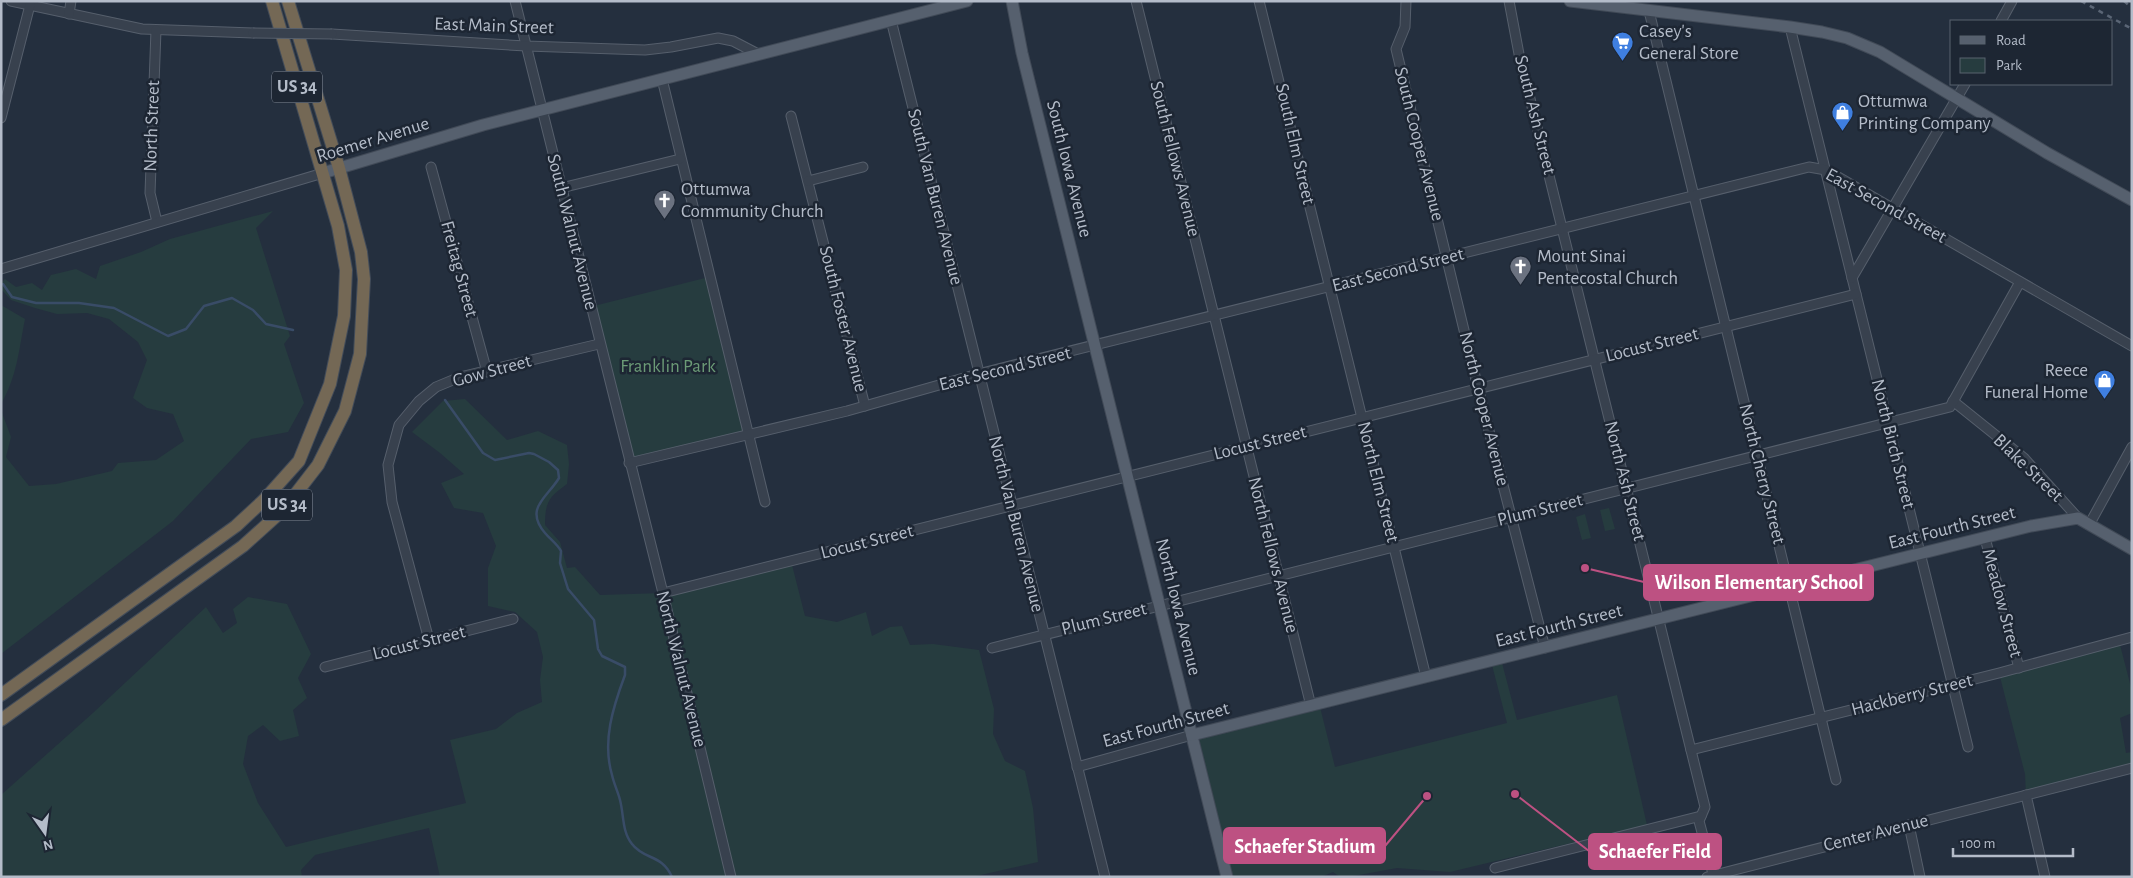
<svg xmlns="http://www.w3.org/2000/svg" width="2133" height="878" font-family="'Alegreya Sans',sans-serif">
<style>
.green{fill:#263c3f}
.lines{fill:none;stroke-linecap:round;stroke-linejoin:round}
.stream{stroke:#394c67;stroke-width:2.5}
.minor-casing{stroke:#565f6c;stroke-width:11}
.major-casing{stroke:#414a57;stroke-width:13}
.highway-casing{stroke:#434c59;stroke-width:14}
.minor{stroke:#38414e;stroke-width:9}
.major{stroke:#56606e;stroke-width:11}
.highway{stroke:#746855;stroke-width:12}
.rail{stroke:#5a6575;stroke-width:2.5;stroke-dasharray:5 5;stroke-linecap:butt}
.minor-bridge-casing{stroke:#565f6c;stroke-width:11;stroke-linecap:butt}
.minor-bridge{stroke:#38414e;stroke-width:9}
.labels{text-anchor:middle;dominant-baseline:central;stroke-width:5;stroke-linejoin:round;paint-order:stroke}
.shield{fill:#1d2633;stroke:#878f9c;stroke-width:1}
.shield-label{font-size:18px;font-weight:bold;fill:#b4bcc9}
.street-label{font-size:19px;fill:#b4bcc9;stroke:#1d2633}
.poi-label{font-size:19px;fill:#b4bcc9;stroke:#1d2633;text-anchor:start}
.park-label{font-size:19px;fill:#6b9a76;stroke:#1d2633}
.leader{fill:none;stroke:#bd5182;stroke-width:2}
.callout-dot{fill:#bd5182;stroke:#1d2633;stroke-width:2}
.callout{fill:#bd5182;stroke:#bd5182;stroke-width:2}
.callout-label{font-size:20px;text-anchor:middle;font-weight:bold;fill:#fff}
</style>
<rect width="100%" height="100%" fill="#242f3e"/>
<!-- green -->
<g class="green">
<path d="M273 211 256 228 290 336 284 344 304 403 288 432 251 439 173 521 1 654V410L11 437 6 457 29 486 56 484 112 471 118 463 156 460 184 441 173 414 147 408 133 398 147 360 138 342 109 319 87 313 57 314 35 308 11 300 1 289V283L5 279 16 287 32 283 42 290 51 275 76 269 96 279 100 266 141 252 170 239Z"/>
<path d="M709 277 748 435 629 463 590 307Z"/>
<path d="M1 305 25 319C19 349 17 377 1 404Z"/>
<path d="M465 399 507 440 538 431 567 445 569 464 567 484C549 497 545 502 545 525L560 542 567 568 575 567 600 595 663 593 791 561 805 616 837 622 866 612 872 636 890 627 902 626 910 645 933 644 979 650 994 709 993 734 1005 761 1025 771 1033 808 1038 862 972 877H440L429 828 315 855 301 870 302 877H1V795L94 712 206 607 223 633 237 623 233 609 248 597 287 604 311 654 298 678 307 698 293 710 299 736 280 741 263 725 248 736 243 764 258 803 286 847 466 803 450 740 496 729 517 713 542 702 540 680 543 657 537 632 515 612 488 606V568L496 546 483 513 454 508 441 483 464 474 440 453 412 432 443 401Z"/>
<path d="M1609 508 1615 529 1605 531 1600 510Z"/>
<path d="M1585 514 1591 538 1582 540 1576 517Z"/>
<path d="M2119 641 2132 691V713L2120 718 2126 753 2132 752V768L2026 795 2025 774 1999 673Z"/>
<path d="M1502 663 1517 720 1617 695 1647 825 1450 872 1397 868 1348 877H1340L1333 872 1321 877H1233L1200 743V739L1204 736 1320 707 1335 767 1507 723 1492 665Z"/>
</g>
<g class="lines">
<!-- stream -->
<g class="stream">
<path d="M3 284 12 297 36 303H79L114 308 168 336 186 329 204 306 232 298 253 310 266 324 293 330"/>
<path d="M445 400 483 453 495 460 529 453 534 454 549 462 558 470 559 478C547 498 524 508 545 533 550 539 557 544 561 551L560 563 568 589 594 620 598 649 602 656 625 667V675C613 707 602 741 612 775 614 784 618 792 620 800 624 815 622 832 632 844 644 860 662 854 672 877"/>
</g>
<defs>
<g id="minor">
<path d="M11 1 142 29 253 33"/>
<path d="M515 1 663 593 731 877"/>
<path d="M1136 1 1311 706"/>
<path d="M1259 1 1426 677"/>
<path d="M1406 1 1405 27 1396 49 1478 388 1545 648"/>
<path d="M1509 1 1519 54 1705 807 1699 821 1712 870 1718 877"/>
<path d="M1649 11 1836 780"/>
<path d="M69 14 71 1"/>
<path d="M891 20 1105 877"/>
<path d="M2001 21 2012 1"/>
<path d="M1790 27 1968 747"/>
<path d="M156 30 150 193 157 222"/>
<path d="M332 34 526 46 645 50 671 47 718 38 733 41 758 54"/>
<path d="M662 79 765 502"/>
<path d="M791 116 865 406"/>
<path d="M1 118 30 5"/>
<path d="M431 167 487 372"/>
<path d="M808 181 863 167"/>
<path d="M561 188 680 159"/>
<path d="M1 269 323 173"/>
<path d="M1852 278 1965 84"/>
<path d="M1953 401 2024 458 2078 518"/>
<path d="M629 463 847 411 978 374 1809 167 1826 170 2132 346"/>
<path d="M2089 525 2132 447"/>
<path d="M1985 538 2019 668"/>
<path d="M663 593 1856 294"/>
<path d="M429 640 392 502 388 465 399 425 419 401 436 387 460 377 599 344"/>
<path d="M992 648 1950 407 2020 282"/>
<path d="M325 667 513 619"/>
<path d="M1691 750 1999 673 2132 637"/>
<path d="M1077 767 1192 735"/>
<path d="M2026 795 2045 877"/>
<path d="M1909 825 1920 877"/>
<path d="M1495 868 1701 816"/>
<path d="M1707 877 2132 768"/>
</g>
<g id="major">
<path d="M1012 1 1022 53 1227 877"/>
<path d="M1570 1 1790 27 1822 32 1847 38 1880 52 2047 153 2132 200"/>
<path d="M323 173 483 125 967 1"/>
<path d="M1192 735 2031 526 2078 518 2132 549"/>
</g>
<g id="highway">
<path d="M1 695 236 526 264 500 299 461 330 384 344 316 346 270 338 226 272 1"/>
<path d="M1 720 243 546 284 509 318 465 345 411 360 354 364 279 361 252 339 168 288 1"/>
</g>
</defs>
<!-- minor casing -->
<use href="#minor" class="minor-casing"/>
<!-- major casing -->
<use href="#major" class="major-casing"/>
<!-- highway casing -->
<use href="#highway" class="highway-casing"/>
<!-- minor -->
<use href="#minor" class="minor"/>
<!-- major -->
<use href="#major" class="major"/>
<!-- highway -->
<use href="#highway" class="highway"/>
<!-- rail -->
<g class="rail">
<path d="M2081 1 2132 29"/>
<path d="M2124 1 2132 8"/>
</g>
<defs>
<path id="minor-bridge" d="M253 33 332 34"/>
</defs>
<!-- minor-bridge casing -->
<use href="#minor-bridge" class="minor-bridge-casing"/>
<!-- minor-bridge -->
<use href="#minor-bridge" class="minor-bridge"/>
</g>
<!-- icons -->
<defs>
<symbol id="supermarket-pin" viewBox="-11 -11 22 30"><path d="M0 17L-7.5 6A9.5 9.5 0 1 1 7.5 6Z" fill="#3f7fe0" stroke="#1d2633"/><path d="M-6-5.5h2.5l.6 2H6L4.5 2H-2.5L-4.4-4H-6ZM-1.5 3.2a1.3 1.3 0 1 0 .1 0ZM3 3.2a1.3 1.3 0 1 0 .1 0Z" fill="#fff"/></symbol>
<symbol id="shop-pin" viewBox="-11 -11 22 30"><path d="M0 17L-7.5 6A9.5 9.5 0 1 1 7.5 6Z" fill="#3f7fe0" stroke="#1d2633"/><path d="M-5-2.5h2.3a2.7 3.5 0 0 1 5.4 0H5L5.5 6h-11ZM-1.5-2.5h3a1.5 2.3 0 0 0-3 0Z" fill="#fff"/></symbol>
<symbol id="church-pin" viewBox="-11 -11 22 30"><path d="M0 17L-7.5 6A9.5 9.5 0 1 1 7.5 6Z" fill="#6b7280" stroke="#1d2633"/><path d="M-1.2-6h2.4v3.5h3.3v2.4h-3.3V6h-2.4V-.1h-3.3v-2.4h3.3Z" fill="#fff"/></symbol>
</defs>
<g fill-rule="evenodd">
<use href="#supermarket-pin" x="1610" y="30" width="25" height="34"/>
<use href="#shop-pin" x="1830" y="100" width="25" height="34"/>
<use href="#church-pin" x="652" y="188" width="25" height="34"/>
<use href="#church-pin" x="1508" y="254" width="25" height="34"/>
<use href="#shop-pin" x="2092" y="368" width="25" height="34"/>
</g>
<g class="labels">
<!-- shield labels -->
<g class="shield">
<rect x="272" y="71.5" width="50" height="31" rx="4"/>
<rect x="262" y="489.5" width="50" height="31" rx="4"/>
</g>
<g class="shield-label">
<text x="297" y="87">US 34</text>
<text x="287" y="505">US 34</text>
</g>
<!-- street labels -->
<g class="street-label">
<text transform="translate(494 26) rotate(2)">East Main Street</text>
<text transform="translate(1535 115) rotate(76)">South Ash Street</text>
<text transform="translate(152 126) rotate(-88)">North Street</text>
<text transform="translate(373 140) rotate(-17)">Roemer Avenue</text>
<text transform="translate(1295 144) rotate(77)">South Elm Street</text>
<text transform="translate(1419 144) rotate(76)">South Cooper Avenue</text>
<text transform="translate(1175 159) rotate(76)">South Fellows Avenue</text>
<text transform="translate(1069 169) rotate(76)">South Iowa Avenue</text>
<text transform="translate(935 197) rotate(76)">South Van Buren Avenue</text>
<text transform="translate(1886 206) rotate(29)">East Second Street</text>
<text transform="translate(572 232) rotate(76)">South Walnut Avenue</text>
<text transform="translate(459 269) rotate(75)">Freitag Street</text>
<text transform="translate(1398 270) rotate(-14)">East Second Street</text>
<text transform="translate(843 319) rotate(76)">South Foster Avenue</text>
<text transform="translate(1652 345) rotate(-14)">Locust Street</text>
<text transform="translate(1005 369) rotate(-14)">East Second Street</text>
<text transform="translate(492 371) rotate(-15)">Gow Street</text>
<text transform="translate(1484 409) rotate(76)">North Cooper Avenue</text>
<text transform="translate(1260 443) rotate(-14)">Locust Street</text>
<text transform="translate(1893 444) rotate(76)">North Birch Street</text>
<text transform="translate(2028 468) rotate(44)">Blake Street</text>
<text transform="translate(1762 474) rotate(76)">North Cherry Street</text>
<text transform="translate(1625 481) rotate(76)">North Ash Street</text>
<text transform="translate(1378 482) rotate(76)">North Elm Street</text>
<text transform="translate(1540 510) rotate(-14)">Plum Street</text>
<text transform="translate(1016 524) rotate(76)">North Van Buren Avenue</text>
<text transform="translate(1952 528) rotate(-14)">East Fourth Street</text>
<text transform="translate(867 542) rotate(-14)">Locust Street</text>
<text transform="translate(1273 555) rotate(76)">North Fellows Avenue</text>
<text transform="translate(2002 603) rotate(75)">Meadow Street</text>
<text transform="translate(1178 607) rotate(76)">North Iowa Avenue</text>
<text transform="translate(1104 619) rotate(-14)">Plum Street</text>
<text transform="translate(1559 626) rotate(-14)">East Fourth Street</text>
<text transform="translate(419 643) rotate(-14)">Locust Street</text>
<text transform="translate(681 669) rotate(76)">North Walnut Avenue</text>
<text transform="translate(1912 695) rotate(-14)">Hackberry Street</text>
<text transform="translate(1166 725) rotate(-15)">East Fourth Street</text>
<text transform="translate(1876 833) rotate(-14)">Center Avenue</text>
</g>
<!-- poi labels -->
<g class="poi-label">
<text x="1639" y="31">Casey's<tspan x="1639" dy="22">General Store</tspan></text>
<text x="1858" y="101">Ottumwa<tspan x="1858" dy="22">Printing Company</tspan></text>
<text x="681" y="189">Ottumwa<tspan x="681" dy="22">Community Church</tspan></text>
<text x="1537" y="256">Mount Sinai<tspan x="1537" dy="22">Pentecostal Church</tspan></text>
<text x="2088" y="370" text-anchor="end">Reece<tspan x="2088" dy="22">Funeral Home</tspan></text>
</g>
<!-- park labels -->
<g class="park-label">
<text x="668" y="366">Franklin Park</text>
</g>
</g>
<!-- callouts -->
<path class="leader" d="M1585 568L1644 582M1427 796L1385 846M1515 794L1589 851"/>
<g class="callout-dot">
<circle cx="1585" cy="568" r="5"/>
<circle cx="1427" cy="796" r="5"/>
<circle cx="1515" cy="794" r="5"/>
</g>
<g class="callout">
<rect x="1644" y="565" width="229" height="35" rx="5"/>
<rect x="1224" y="828" width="161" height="35" rx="5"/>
<rect x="1589" y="834" width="132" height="35" rx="5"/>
</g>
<g class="callout-label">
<text x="1759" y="589">Wilson Elementary School</text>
<text x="1305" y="853">Schaefer Stadium</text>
<text x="1655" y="858">Schaefer Field</text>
</g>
<!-- border -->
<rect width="2133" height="878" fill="none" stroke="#b4bcc9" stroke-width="5"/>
<!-- legend -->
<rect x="1950" y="20" width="162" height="65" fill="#1d2633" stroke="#59626f"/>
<rect x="1960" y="36" width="25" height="8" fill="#56606e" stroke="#59626f"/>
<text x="1996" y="45" font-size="15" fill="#b4bcc9">Road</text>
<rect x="1960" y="58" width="25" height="15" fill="#263c3f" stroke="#59626f"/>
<text x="1996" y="70" font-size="15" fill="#b4bcc9">Park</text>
<!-- north arrow -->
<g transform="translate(45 833) rotate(166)" stroke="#1d2633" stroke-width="4" paint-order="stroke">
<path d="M0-4L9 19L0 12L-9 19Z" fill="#b4bcc9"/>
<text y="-8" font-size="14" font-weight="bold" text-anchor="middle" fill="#b4bcc9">N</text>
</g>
<!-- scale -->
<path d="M1953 848v8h120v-8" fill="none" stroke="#b4bcc9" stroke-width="2.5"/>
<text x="1960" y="848" font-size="15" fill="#b4bcc9" stroke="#1d2633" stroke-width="4" paint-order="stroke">100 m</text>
</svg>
